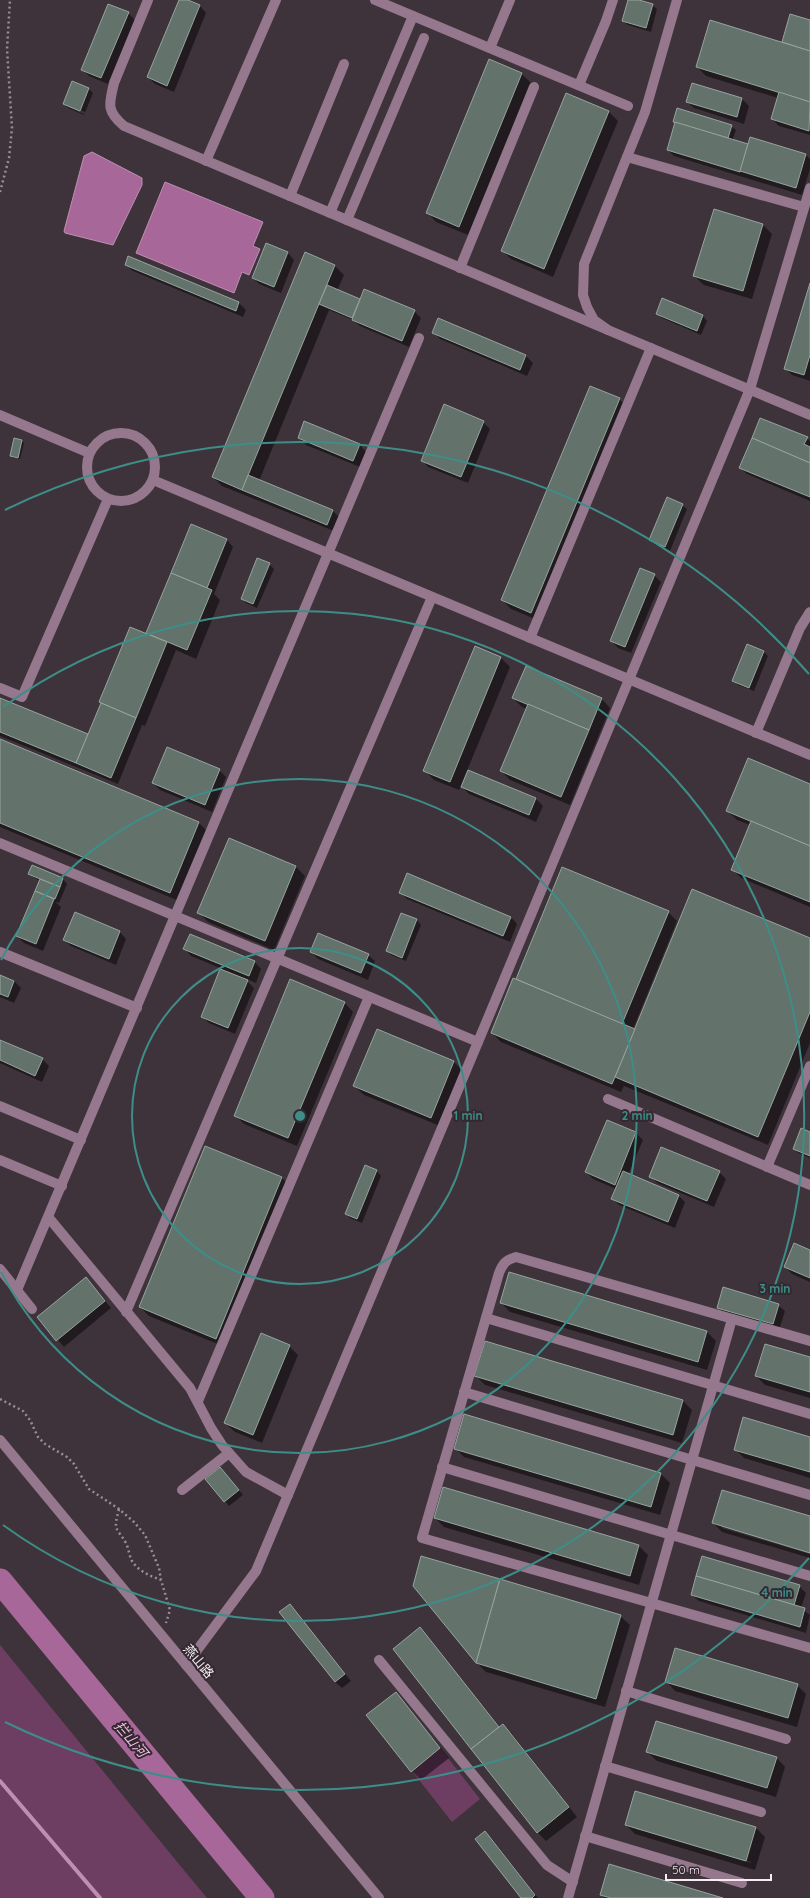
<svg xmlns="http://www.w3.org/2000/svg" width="810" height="1898" font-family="Quicksand,'Noto Sans SC',sans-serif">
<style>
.green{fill:#6e3d62}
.water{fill:#a76798;stroke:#be8fb3}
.shadow{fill:#0007;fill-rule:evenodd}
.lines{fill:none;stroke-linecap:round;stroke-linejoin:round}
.stream{stroke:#be8fb3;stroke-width:4}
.river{stroke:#a76798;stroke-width:25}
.building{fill:#63726b;stroke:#95a59e}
.path{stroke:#988e95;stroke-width:2.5;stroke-dasharray:2 3;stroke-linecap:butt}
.minor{stroke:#95788d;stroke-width:10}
.ring{fill:none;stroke:#3d8e88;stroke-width:2}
.labels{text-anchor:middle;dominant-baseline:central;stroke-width:4;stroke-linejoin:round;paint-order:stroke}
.street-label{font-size:13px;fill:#f5edf2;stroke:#342931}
.water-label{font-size:14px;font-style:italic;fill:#f5bfe7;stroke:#342931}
.centre{fill:#3d8e88;stroke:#342931;stroke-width:2}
.ring-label{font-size:12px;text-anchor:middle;font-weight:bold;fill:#3d8e88;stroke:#342931;stroke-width:4;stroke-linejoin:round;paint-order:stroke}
</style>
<rect width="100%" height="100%" fill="#3f333b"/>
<!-- green -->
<g class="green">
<path d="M0 1645 178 1863 207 1898H0Z"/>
<path d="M440 1748 480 1799 452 1822 412 1771Z"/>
</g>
<!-- water -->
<g class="water">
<path d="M92 152 142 178V185L113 245 65 233 64 231 84 156Z"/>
<path d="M165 182 263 222 253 246 260 249 249 275 242 272 234 293 136 253Z"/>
</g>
<!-- shadow -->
<g class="shadow">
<path d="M180 0H185L200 6 206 13 174 92 155 84 148 77Z"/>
<path d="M629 0 652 5 657 9 651 32 628 25 623 21Z"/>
<path d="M128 13 135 20 108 84 89 76 82 69Z"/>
<path d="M791 15 810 21V135L779 126 772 119 778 98 706 76 697 67 782 43Z"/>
<path d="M490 60 522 74 531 83 468 235 436 222 427 212Z"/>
<path d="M692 84 742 99 749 106 744 124 694 108 687 102Z"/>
<path d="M89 89 93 93 84 115 68 108 64 104ZM68 105 85 112 84 114 68 107Z"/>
<path d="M566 94 609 112 618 121 553 277 511 259 502 250Z"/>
<path d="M731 126 736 130 732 141 748 146 806 155 810 159V169L802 195 674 156 668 150Z"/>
<path d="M763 225 772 234 752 299 704 285 694 276Z"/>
<path d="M288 253 294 260 281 293 259 284 253 278Z"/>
<path d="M305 254 335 266 344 275 337 291 361 301 414 311 421 318 409 347 360 326 353 320 329 310 259 481 333 511 340 518 334 531 222 486 213 477Z"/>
<path d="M129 257 239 303 246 310 243 317 133 271 126 265Z"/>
<path d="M810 286V381L792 375 785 368Z"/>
<path d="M663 299 703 316 707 321 701 335 662 318 657 313Z"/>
<path d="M438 320 526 356 533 363 527 376 440 339 433 332Z"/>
<path d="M619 399 628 408 540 621 511 609 502 600Z"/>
<path d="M483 422 490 429 468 483 428 467 422 460Z"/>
<path d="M305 423 360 445 366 452 360 467 306 445 299 438Z"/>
<path d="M807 438 810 441V501L747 474 740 468Z"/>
<path d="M22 441 24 443 20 459 13 458 11 456Z"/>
<path d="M682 505 687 509 670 551 654 544 650 540Z"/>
<path d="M191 525 227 540 233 547 214 594 220 600 196 659 176 650 145 726 142 725 118 784 0 736V699L88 736 102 704 100 702 146 634Z"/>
<path d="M269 564 274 569 257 608 246 603 242 599Z"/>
<path d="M654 575 661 582 631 653 618 648 611 641Z"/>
<path d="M748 645 764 652 768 656 754 691 738 685 733 680Z"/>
<path d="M501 658 510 667 459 790 434 780 424 770Z"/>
<path d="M513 698H601L610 708 570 805 510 780 501 771 527 709 522 707Z"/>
<path d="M0 740 198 822 208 832 179 901 0 827Z"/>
<path d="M219 770 226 777 212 812 160 790 153 783Z"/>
<path d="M469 771 536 799 543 806 536 822 469 794 462 787Z"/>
<path d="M810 785V907L741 878 732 869 750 825 737 820 727 811Z"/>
<path d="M32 867 63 879 67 884 59 903 55 902 61 907 43 951 24 943 17 936 40 881 29 874Z"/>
<path d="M296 867 305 876 274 950 208 922 199 913Z"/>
<path d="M563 868 668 912 677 921 633 1029 635 1030 810 939V1043L768 1145 624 1086 621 1092 501 1042 492 1033 516 981Z"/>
<path d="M401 893 511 917 517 924 510 942 407 899Z"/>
<path d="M402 914 417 920 421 925 406 961 391 955 387 951Z"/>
<path d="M120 932 126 939 116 965 71 946 64 940Z"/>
<path d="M185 949 255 962 261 969 256 983 191 956Z"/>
<path d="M311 952 368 955 375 961 368 980 318 959Z"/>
<path d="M0 976 14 981 21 988 14 1003 0 997Z"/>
<path d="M247 981 254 988 235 1034 209 1023 202 1017Z"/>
<path d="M344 1002 353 1012 297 1146 244 1124 235 1115Z"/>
<path d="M377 1030 454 1062 463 1071 440 1126 364 1095 354 1086Z"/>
<path d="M0 1041 42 1059 49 1066 42 1082 0 1063Z"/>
<path d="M607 1121 636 1133 643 1140 628 1175 679 1196 685 1202 675 1228 619 1205 612 1198 616 1189 593 1179 586 1172Z"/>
<path d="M810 1133V1158L798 1153 794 1149Z"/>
<path d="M206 1147 282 1178 291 1187 225 1347 149 1316 140 1307Z"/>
<path d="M365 1167 377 1171 381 1176 362 1223 350 1218 346 1214Z"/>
<path d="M719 1172 726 1179 714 1207 657 1183 650 1176Z"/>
<path d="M810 1251V1282L792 1274 785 1267Z"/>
<path d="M86 1278 111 1308 64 1347 38 1317Z"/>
<path d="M501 1303 707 1332 716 1341 707 1370 510 1312Z"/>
<path d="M778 1305 785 1311 779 1330 725 1314 718 1307Z"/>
<path d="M485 1342 683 1401 692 1410 682 1443 485 1385 475 1375Z"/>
<path d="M289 1346 298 1355 262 1443 235 1432 225 1423Z"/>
<path d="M810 1358V1398L765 1385 756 1376Z"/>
<path d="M465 1416 661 1474 670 1483 660 1515 464 1457 455 1448Z"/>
<path d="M810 1438V1478L744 1458 735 1449Z"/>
<path d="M220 1468 243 1495 229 1506 207 1479Z"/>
<path d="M810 1517V1552L722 1526V1528L810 1554V1558L722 1532 713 1523Z"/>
<path d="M435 1518 639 1546 648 1555 639 1585 444 1527Z"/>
<path d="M799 1586 806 1593 801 1608 810 1615 806 1633 699 1601 692 1595Z"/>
<path d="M290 1605 351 1681 342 1688 335 1682Z"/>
<path d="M620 1616 630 1625 605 1707 486 1672 476 1662Z"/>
<path d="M420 1628 500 1727 503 1725 512 1734 577 1817 546 1841 537 1832 394 1649Z"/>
<path d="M666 1681 797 1685 806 1694 797 1727 675 1691Z"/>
<path d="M396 1693 449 1758 421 1780 412 1771Z"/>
<path d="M647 1752 776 1757 785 1767 776 1797 657 1761Z"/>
<path d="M636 1793 756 1828 765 1837 755 1870 635 1834 626 1825ZM636 1827 751 1862V1863L636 1829Z"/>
<path d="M485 1832 492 1839 538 1898H522Z"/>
<path d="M601 1894 719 1898H604Z"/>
</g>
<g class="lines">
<!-- stream -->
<path class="stream" d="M0 1781 100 1898"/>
<!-- river -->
<path class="river" d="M0 1581 262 1898"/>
</g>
<!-- building -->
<g class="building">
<path d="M179 0H188L200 5 167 86 147 77Z"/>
<path d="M628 0H639L653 4 646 28 622 21Z"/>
<path d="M108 4 129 12 101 78 81 70Z"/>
<path d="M790 14 810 20V51L782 42Z"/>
<path d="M710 20 810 51V102L696 67Z"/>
<path d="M489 59 522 73 459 227 426 213Z"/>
<path d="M72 81 89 88 80 111 63 104Z"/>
<path d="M692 83 742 98 737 117 686 102Z"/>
<path d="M779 92 810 102 809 131 771 119Z"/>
<path d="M566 93 609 111 544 269 501 251Z"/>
<path d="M677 108 732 125 728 138 673 122Z"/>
<path d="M675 122 748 144 740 172 667 150Z"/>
<path d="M750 137 806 154 796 188 740 171Z"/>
<path d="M714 209 763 224 743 291 693 276Z"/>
<path d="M266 243 288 252 274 287 252 278Z"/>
<path d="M305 252 335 265 242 490 212 477Z"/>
<path d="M128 256 239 302 236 311 125 265Z"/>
<path d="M810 283V355L804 375 784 369Z"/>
<path d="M327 285 360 299 352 318 319 304Z"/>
<path d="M364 289 415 310 402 341 352 320Z"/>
<path d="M662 298 703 315 697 331 656 314Z"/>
<path d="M438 318 526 355 520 370 432 333Z"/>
<path d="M590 386 620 398 531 613 501 600Z"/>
<path d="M444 404 484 421 461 477 421 461Z"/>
<path d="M760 418 808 437 804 444 810 447V463L752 438Z"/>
<path d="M304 421 360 444 353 461 298 438Z"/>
<path d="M14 438 22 440 18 458 10 456Z"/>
<path d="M752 438 810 463V497L739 468Z"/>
<path d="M248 475 333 510 327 525 242 490Z"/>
<path d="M667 497 683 504 665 547 649 540Z"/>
<path d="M191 524 227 539 207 588 171 573Z"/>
<path d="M257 558 270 563 253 604 241 599Z"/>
<path d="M640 568 655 574 625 647 610 641Z"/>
<path d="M171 573 212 590 187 650 146 633Z"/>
<path d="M130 627 167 642 136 718 99 702Z"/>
<path d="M747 644 764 651 749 688 732 681Z"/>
<path d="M475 646 501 657 450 782 423 771Z"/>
<path d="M526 666 602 698 589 730 512 698Z"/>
<path d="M0 698 88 734 76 763 0 732Z"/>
<path d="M101 703 136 718 111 778 76 763Z"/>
<path d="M528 704 589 730 561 797 500 771Z"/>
<path d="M0 739 199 822 170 893 0 823Z"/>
<path d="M167 747 220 769 205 805 152 783Z"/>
<path d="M748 758 810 784V846L726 811Z"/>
<path d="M468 770 536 798 529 815 461 787Z"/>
<path d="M751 821 810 846V902L731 870Z"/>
<path d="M229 838 296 866 265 941 197 913Z"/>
<path d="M32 865 63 878 60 887 28 874Z"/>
<path d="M562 867 669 911 622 1024 516 979Z"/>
<path d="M407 873 511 917 503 936 399 893Z"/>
<path d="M40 879 60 887 55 899 35 891Z"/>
<path d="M692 889 810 938V1012L758 1137 615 1077Z"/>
<path d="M35 891 54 899 36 944 16 936Z"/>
<path d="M75 912 120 931 109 959 63 940Z"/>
<path d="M401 913 417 919 402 958 386 951Z"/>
<path d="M318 933 369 954 361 973 310 952Z"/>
<path d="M190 934 255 961 249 976 183 949Z"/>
<path d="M220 969 248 980 228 1028 201 1017Z"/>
<path d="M0 975 14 981 8 997 0 994Z"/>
<path d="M513 978 635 1029 612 1084 491 1033Z"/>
<path d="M290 979 345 1002 288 1138 234 1116Z"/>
<path d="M377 1029 454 1061 431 1118 353 1086Z"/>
<path d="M0 1040 43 1058 35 1076 0 1060Z"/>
<path d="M607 1120 636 1132 615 1185 585 1172Z"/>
<path d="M801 1128 810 1132V1156L793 1149Z"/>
<path d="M205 1146 282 1177 216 1339 139 1307Z"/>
<path d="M661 1147 720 1171 707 1201 649 1177Z"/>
<path d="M365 1165 377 1170 357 1219 345 1214Z"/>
<path d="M623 1171 679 1195 668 1222 611 1199Z"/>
<path d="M794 1243 810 1250V1278L784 1267Z"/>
<path d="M509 1272 707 1331 698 1362 500 1303Z"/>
<path d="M86 1277 105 1301 56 1341 37 1317Z"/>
<path d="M723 1287 779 1304 773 1324 717 1308Z"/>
<path d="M261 1333 290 1345 253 1435 224 1423Z"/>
<path d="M485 1341 683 1400 673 1435 474 1376Z"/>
<path d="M765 1344 810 1357V1392L755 1376Z"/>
<path d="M464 1414 661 1473 651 1507 454 1449Z"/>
<path d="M743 1417 810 1437V1472L734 1450Z"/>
<path d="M220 1467 239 1490 224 1502 205 1479Z"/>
<path d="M443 1487 639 1545 630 1576 434 1518Z"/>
<path d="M722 1490 810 1516V1553L712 1523Z"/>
<path d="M421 1556 500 1579 476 1663 413 1586Z"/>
<path d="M702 1556 800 1585 794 1605 696 1576Z"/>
<path d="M696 1576 805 1608 800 1627 691 1595Z"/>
<path d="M500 1579 621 1615 596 1699 476 1663Z"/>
<path d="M290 1604 345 1674 335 1682 279 1612Z"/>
<path d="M420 1627 499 1727 471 1749 393 1649Z"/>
<path d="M675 1648 798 1684 788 1718 665 1682Z"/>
<path d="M396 1692 440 1748 411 1772 366 1715Z"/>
<path d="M656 1721 777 1757 767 1788 646 1752Z"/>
<path d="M503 1724 569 1807 537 1833 471 1749Z"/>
<path d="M635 1791 756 1827 746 1861 625 1825Z"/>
<path d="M485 1831 535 1895 532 1898H521L475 1839Z"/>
<path d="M609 1864 723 1898H611L600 1895Z"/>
</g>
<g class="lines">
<!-- path -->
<g class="path">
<path d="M0 192 9 158 12 128 7 49 10 0"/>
<path d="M0 1399 23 1411 30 1420 38 1437 45 1444 67 1457 74 1464 89 1489 119 1509 134 1522 145 1535 159 1568 161 1580 170 1610 166 1623"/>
<path d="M119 1509C113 1532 116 1526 126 1543 129 1549 129 1556 132 1561 138 1571 150 1576 161 1580"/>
</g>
<!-- minor -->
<g class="minor">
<path d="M148 0 114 83C109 104 106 111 124 126L608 330"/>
<path d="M375 0 628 106"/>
<path d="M677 0 645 112 584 264 583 295 587 307 594 320 608 330 810 415"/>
<path d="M490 48 510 0"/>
<path d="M579 85 606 21 613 0"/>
<path d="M627 157 804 207"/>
<path d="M206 161 276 0"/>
<path d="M290 196 344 64"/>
<path d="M330 213 413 16"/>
<path d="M347 220 424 38"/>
<path d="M460 268 534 87"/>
<path d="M0 415 89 453"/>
<circle cx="121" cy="467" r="34"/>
<path d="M153 480 810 755"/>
<path d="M530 638 651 348"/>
<path d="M0 688 22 697 108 499"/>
<path d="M756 733 800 628 810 612"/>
<path d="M0 843 478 1042 256 1571 186 1665"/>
<path d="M0 952 137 1008"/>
<path d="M478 1042 750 389 810 188"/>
<path d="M608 1099 810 1185"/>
<path d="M0 1106 81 1140"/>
<path d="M0 1160 62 1186"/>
<path d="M767 1167 810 1066"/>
<path d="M49 1218 190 1388 211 1428 222 1445 246 1472 288 1495"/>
<path d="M0 1269 32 1309"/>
<path d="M17 1290 419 338"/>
<path d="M126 1312 432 597"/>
<path d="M486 1318 810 1414"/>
<path d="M810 1341 516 1257C506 1260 503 1263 499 1273L422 1538 810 1648"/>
<path d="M464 1392 810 1495"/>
<path d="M198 1401 369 997"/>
<path d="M0 1440 379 1898"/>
<path d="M442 1467 810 1576"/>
<path d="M182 1490 229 1453"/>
<path d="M379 1660 547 1865 573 1882"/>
<path d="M626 1691 786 1739"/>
<path d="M605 1766 761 1812"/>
<path d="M585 1836 742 1883"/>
<path d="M568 1898 732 1319"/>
</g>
</g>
<!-- distance rings -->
<g class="ring">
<circle cx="300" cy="1116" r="168"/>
<path d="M1 960A337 337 0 1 1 1 1272"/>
<path d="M3 707A505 505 0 1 1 3 1525"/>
<path d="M809 1558A674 674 0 0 1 5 1722M5 510A674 674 0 0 1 809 674"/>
</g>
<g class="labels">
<!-- street labels -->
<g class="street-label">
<text transform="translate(199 1661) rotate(50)">燕山路</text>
</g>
<!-- water labels -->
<g class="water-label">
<text transform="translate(131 1739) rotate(50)">拦山河</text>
</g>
</g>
<circle cx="300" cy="1116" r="6" class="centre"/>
<g class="ring-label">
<text x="468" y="1120">1 min</text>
<text x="637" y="1120">2 min</text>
<text x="775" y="1293">3 min</text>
<text x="777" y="1597">4 min</text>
</g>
<!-- scale -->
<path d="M666 1874v6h105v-6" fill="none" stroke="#f5edf2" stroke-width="2"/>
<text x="672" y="1874" font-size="12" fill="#f5edf2" stroke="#342931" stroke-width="3" paint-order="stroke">50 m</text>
</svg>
